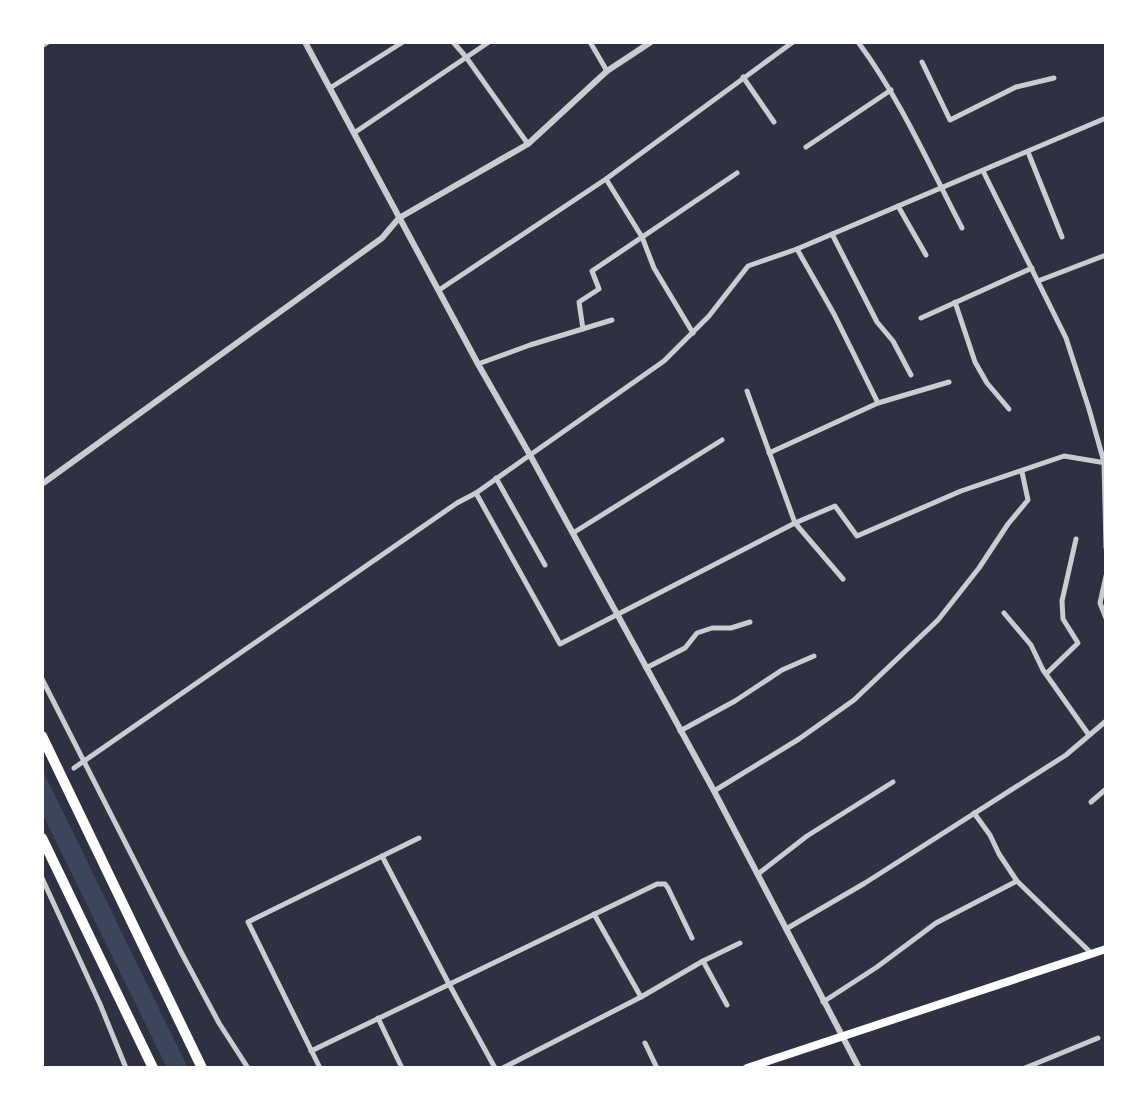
<svg xmlns="http://www.w3.org/2000/svg" width="1148" height="1110" font-family="Ubuntu,sans-serif">
<style>
.green{fill:#3c4559}
.lines{fill:none;stroke-linecap:round;stroke-linejoin:round}
.minor{stroke:#caccd0;stroke-width:5}
.tertiary{stroke:#caccd0;stroke-width:6}
.primary{stroke:#fff;stroke-width:8}
.motorway{stroke:#fff;stroke-width:10}
</style>
<rect width="100%" height="100%" fill="#2d3142"/>
<!-- green -->
<path class="green" d="M42 769 188 1068H167L42 813Z"/>
<g class="lines">
<!-- minor -->
<g class="minor">
<path d="M453 42 466 57 528 144"/>
<path d="M590 42 607 71"/>
<path d="M858 42C901 100 929 165 962 228"/>
<path d="M42 46 48 42"/>
<path d="M922 62 950 120 1016 87 1054 78"/>
<path d="M743 77 774 122"/>
<path d="M330 88 403 42"/>
<path d="M354 133 489 42"/>
<path d="M806 147 891 90"/>
<path d="M1028 152 1062 237"/>
<path d="M983 171 1066 338 1089 409 1104 462 1106 548"/>
<path d="M606 179 642 237 654 268 693 333"/>
<path d="M898 206 926 255"/>
<path d="M832 234 877 322 893 341 911 375"/>
<path d="M797 249 834 314 878 403"/>
<path d="M1038 281 1106 255"/>
<path d="M439 290 606 179 793 42"/>
<path d="M955 302 975 362 987 383 1009 409"/>
<path d="M921 318 1032 268"/>
<path d="M583 329 579 302 599 289 592 271 737 173"/>
<path d="M478 364 530 345 612 320"/>
<path d="M747 391 795 523 843 579"/>
<path d="M769 453 878 403 949 382"/>
<path d="M496 478 545 565"/>
<path d="M476 493 560 644 795 523 835 506 857 536 961 491 1064 456 1106 463"/>
<path d="M573 533 722 440"/>
<path d="M1106 576 1100 603 1106 618"/>
<path d="M1004 613 1031 645 1043 670 1089 735"/>
<path d="M646 668 685 648 697 633 712 628H731L750 622"/>
<path d="M1046 674 1078 643 1063 619 1062 601 1076 539"/>
<path d="M42 679 181 952 219 1023 248 1068"/>
<path d="M680 731 735 701 782 670 814 656"/>
<path d="M74 768 457 503 476 493 664 361 709 316 748 266 797 249 1106 118"/>
<path d="M714 791 799 739 854 700 938 620 979 568 1008 524 1028 500 1022 472"/>
<path d="M1091 802 1106 789"/>
<path d="M974 813 990 835 999 854 1017 881 1091 953"/>
<path d="M382 856 449 984 495 1068"/>
<path d="M758 874 807 836 893 782"/>
<path d="M42 878 100 1004 126 1068"/>
<path d="M594 914 641 997"/>
<path d="M786 929 865 883 1066 755 1106 721"/>
<path d="M703 961 727 1005"/>
<path d="M823 1002 877 967 936 923 1017 881"/>
<path d="M378 1018 402 1068"/>
<path d="M645 1043 657 1068"/>
<path d="M311 1051 657 884H665L668 888 692 938"/>
<path d="M320 1068 248 922 419 838"/>
<path d="M503 1068 641 997 703 961 740 943"/>
<path d="M1025 1068 1098 1038"/>
</g>
<!-- tertiary -->
<g class="tertiary">
<path d="M305 42 478 364 530 455 714 791 859 1068"/>
<path d="M42 484 382 238 399 218 528 144 607 71 651 42"/>
</g>
<!-- primary -->
<path class="primary" d="M747 1068 1106 949"/>
<!-- motorway -->
<g class="motorway">
<path d="M42 736 202 1068"/>
<path d="M42 838 153 1068"/>
</g>
</g>
<!-- border -->
<rect width="1148" height="1110" fill="none" stroke="#ffffff" stroke-width="88"/>
</svg>
